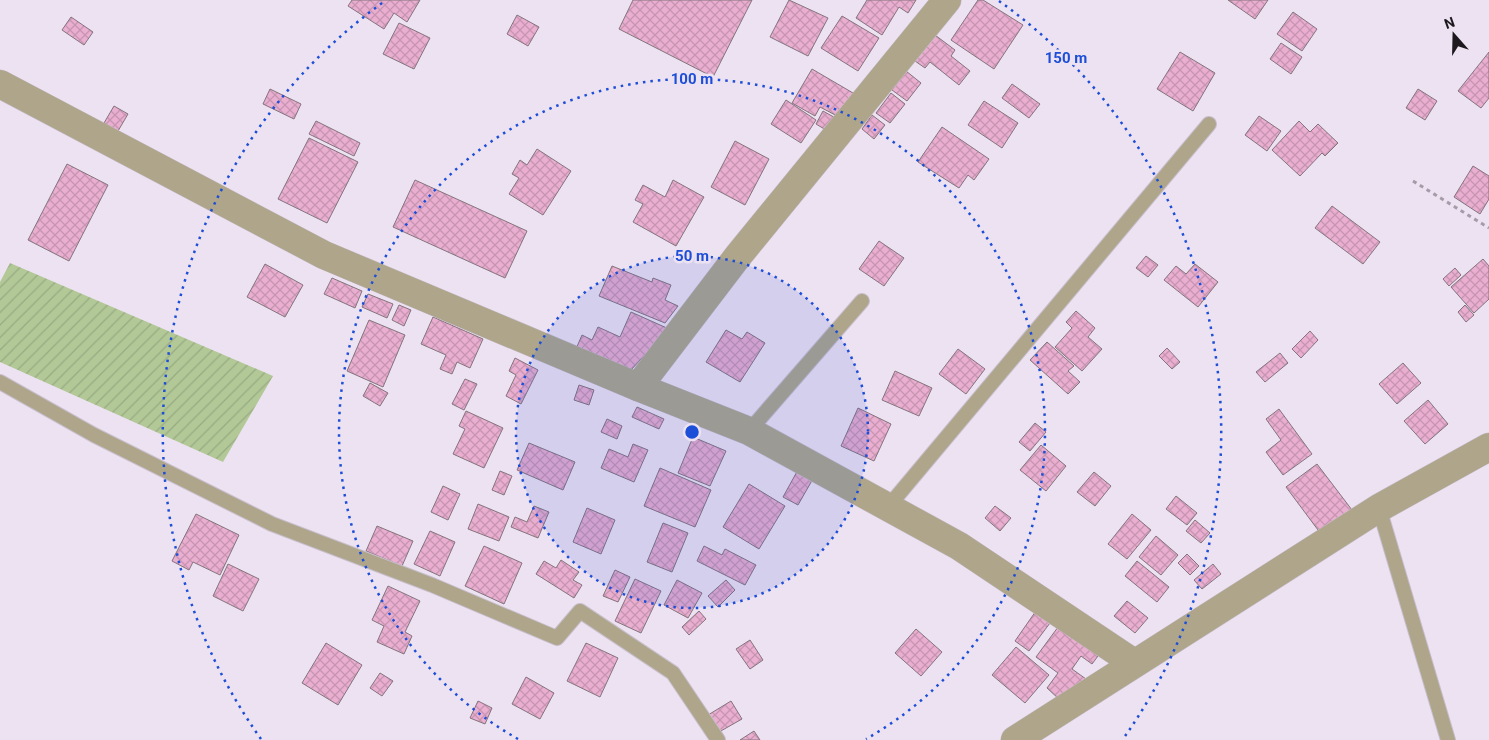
<svg xmlns="http://www.w3.org/2000/svg" width="1489" height="740" font-family="Roboto,sans-serif">
<style>
.garden{fill:url(#garden-furrows)}
.building{fill:url(#building-cross-hatch);stroke:#84747d}
.lines{fill:none;stroke-linecap:round;stroke-linejoin:round}
.service-casing{stroke:#c7becb;stroke-width:16}
.minor-casing{stroke:#c7becb;stroke-width:29}
.path{stroke:#a59ca8;stroke-width:3;stroke-dasharray:4 4;stroke-linecap:butt}
.service{stroke:#aea58b;stroke-width:14}
.minor{stroke:#aea58b;stroke-width:28}
.ring{fill:none;stroke:#1d4ed8;stroke-width:2.5;stroke-dasharray:2.5 5}
.centre{fill:#1d4ed8;stroke:#ede2f1;stroke-width:2.5}
.ring-label{font-size:15px;text-anchor:middle;font-weight:bold;fill:#1d4ed8;stroke:#ede2f1;stroke-width:5;stroke-linejoin:round;paint-order:stroke}
</style>
<defs>
<pattern id="garden-furrows" width="10" height="10" patternUnits="userSpaceOnUse" patternTransform="scale(1.25)"><rect width="10" height="10" fill="#b2c897"/><path d="M-1 1l2-2M0 10L10 0M9 11l2-2" fill="none" stroke="#98ab82"/></pattern>
<pattern id="building-cross-hatch" width="8" height="8" patternUnits="userSpaceOnUse" patternTransform="scale(1.25)"><rect width="8" height="8" fill="#e9aed0"/><path d="M0 0l8 8M0 8l8-8" fill="none" stroke="#c795b2"/></pattern>
</defs>
<rect width="100%" height="100%" fill="#ede2f1"/>
<!-- garden -->
<path class="garden" d="M10 263 273 376 223 462 0 362V282Z"/>
<!-- building -->
<g class="building">
<path d="M352 0H420L407 22 394 13 384 29 348 6Z"/>
<path d="M633 0H752L713 77 619 29Z"/>
<path d="M789 0 828 18 808 56 770 37Z"/>
<path d="M867 0H916L908 13 899 7 882 35 856 18Z"/>
<path d="M978 0H983L1023 25 994 69 951 40Z"/>
<path d="M1228 0H1268L1255 19Z"/>
<path d="M1293 12 1317 29 1302 51 1277 34Z"/>
<path d="M517 15 539 27 528 46 507 34Z"/>
<path d="M842 16 879 38 858 71 821 48Z"/>
<path d="M71 17 93 32 84 45 62 30Z"/>
<path d="M399 23 430 38 414 69 383 54Z"/>
<path d="M935 35 955 50 951 56 970 71 959 85 930 62 925 68 915 61Z"/>
<path d="M1281 43 1302 57 1291 74 1270 59Z"/>
<path d="M1180 52 1215 73 1193 111 1157 89Z"/>
<path d="M1489 52V98L1481 108 1458 91Z"/>
<path d="M812 69 853 93 839 117 820 107 815 116 792 103Z"/>
<path d="M906 71 921 83 907 101 892 90Z"/>
<path d="M1012 84 1040 104 1029 118 1002 98Z"/>
<path d="M270 89 301 104 294 119 263 104Z"/>
<path d="M1418 89 1437 101 1425 120 1406 108Z"/>
<path d="M891 93 905 104 890 123 876 113Z"/>
<path d="M786 100 816 120 801 143 771 124Z"/>
<path d="M984 101 1018 123 1002 148 968 125Z"/>
<path d="M114 106 128 114 118 131 104 123Z"/>
<path d="M823 111 839 120 831 133 816 124Z"/>
<path d="M872 115 885 125 874 139 862 129Z"/>
<path d="M1259 116 1281 131 1267 151 1245 135Z"/>
<path d="M316 121 360 143 354 156 309 134Z"/>
<path d="M1299 121 1310 132 1318 124 1338 143 1325 156 1322 153 1300 176 1272 150Z"/>
<path d="M942 127 989 159 974 180 968 175 959 188 918 162Z"/>
<path d="M309 138 358 162 327 223 278 199Z"/>
<path d="M735 141 769 159 745 205 711 187Z"/>
<path d="M537 149 571 171 543 215 509 194 519 178 512 174 520 160 527 165Z"/>
<path d="M67 164 108 185 69 261 28 240Z"/>
<path d="M1473 166 1489 176V199L1480 214 1454 197Z"/>
<path d="M415 180 527 231 505 278 393 227Z"/>
<path d="M673 180 704 197 676 246 633 222 643 204 635 200 643 185 665 197Z"/>
<path d="M1332 206 1380 242 1363 264 1315 228Z"/>
<path d="M879 241 904 258 884 286 859 269Z"/>
<path d="M1146 256 1158 265 1148 277 1136 268Z"/>
<path d="M1483 259 1489 266V299L1474 313 1451 287Z"/>
<path d="M265 264 303 285 285 317 247 297Z"/>
<path d="M1195 264 1218 282 1198 307 1164 280 1176 266 1186 274Z"/>
<path d="M612 266 652 282 653 278 671 285 665 300 678 306 665 323 599 296Z"/>
<path d="M1455 268 1461 275 1449 286 1443 279Z"/>
<path d="M332 278 362 291 355 308 324 294Z"/>
<path d="M368 294 393 304 387 318 362 307Z"/>
<path d="M399 305 411 310 404 326 392 320Z"/>
<path d="M1465 305 1474 315 1466 322 1458 312Z"/>
<path d="M1076 311 1095 328 1088 337 1102 349 1082 371 1055 347 1072 328 1066 322Z"/>
<path d="M631 312 669 329 630 371 576 349 582 335 592 340 598 327 620 337Z"/>
<path d="M433 317 483 339 470 368 457 362 452 374 440 369 446 355 421 344Z"/>
<path d="M369 320 405 335 383 387 347 371Z"/>
<path d="M726 330 742 339 747 332 765 343 740 382 706 362Z"/>
<path d="M1310 331 1318 340 1301 358 1292 349Z"/>
<path d="M1047 342 1074 366 1068 371 1080 382 1068 394 1030 360Z"/>
<path d="M1167 348 1180 362 1172 369 1159 356Z"/>
<path d="M958 349 985 369 966 394 939 374Z"/>
<path d="M1280 353 1288 363 1265 382 1256 372Z"/>
<path d="M515 358 538 370 521 404 506 396 516 375 509 371Z"/>
<path d="M1403 363 1421 383 1397 404 1379 384Z"/>
<path d="M895 371 932 388 919 416 882 400Z"/>
<path d="M465 379 477 384 464 410 452 404Z"/>
<path d="M370 383 388 393 380 406 363 396Z"/>
<path d="M579 385 594 390 589 405 574 400Z"/>
<path d="M1428 400 1448 424 1425 444 1404 421Z"/>
<path d="M637 407 664 419 659 429 632 417Z"/>
<path d="M858 408 891 424 874 461 841 446Z"/>
<path d="M1279 409 1312 454 1283 475 1266 452 1281 440 1266 419Z"/>
<path d="M466 411 503 428 484 468 453 454 465 429 459 426Z"/>
<path d="M607 419 622 426 617 439 601 432Z"/>
<path d="M1035 423 1046 432 1030 451 1019 442Z"/>
<path d="M693 437 726 451 710 486 678 473Z"/>
<path d="M529 443 575 462 563 490 517 470Z"/>
<path d="M633 444 648 450 634 482 601 468 609 449 628 457Z"/>
<path d="M1041 445 1066 466 1046 491 1020 470Z"/>
<path d="M1317 464 1352 510 1321 534 1286 487Z"/>
<path d="M660 468 711 490 695 527 644 506Z"/>
<path d="M799 468 814 477 798 505 783 497Z"/>
<path d="M500 471 512 476 504 495 492 490Z"/>
<path d="M1094 472 1111 486 1095 506 1077 492Z"/>
<path d="M749 484 785 506 759 549 723 527Z"/>
<path d="M443 486 460 494 448 520 431 512Z"/>
<path d="M1176 496 1197 513 1187 525 1166 509Z"/>
<path d="M478 504 509 517 499 541 468 529Z"/>
<path d="M534 506 549 512 538 538 511 527 515 517 527 522Z"/>
<path d="M995 506 1011 518 1000 531 985 518Z"/>
<path d="M587 508 615 520 601 554 573 542Z"/>
<path d="M196 514 239 535 220 575 193 562 189 570 172 561Z"/>
<path d="M1132 514 1151 530 1127 559 1108 544Z"/>
<path d="M1195 520 1210 533 1201 543 1186 531Z"/>
<path d="M663 523 688 533 672 572 647 562Z"/>
<path d="M377 526 413 541 402 566 366 551Z"/>
<path d="M430 531 455 542 440 576 414 564Z"/>
<path d="M1156 536 1178 555 1161 575 1139 557Z"/>
<path d="M484 546 522 563 504 604 465 586Z"/>
<path d="M704 546 722 555 725 549 756 565 745 585 697 561Z"/>
<path d="M1187 554 1199 566 1190 575 1178 563Z"/>
<path d="M561 560 579 572 573 580 582 585 574 598 536 574 544 561 556 568Z"/>
<path d="M1137 561 1169 587 1157 602 1125 576Z"/>
<path d="M228 564 259 579 243 611 213 596Z"/>
<path d="M1213 564 1221 574 1202 589 1194 580Z"/>
<path d="M615 570 630 577 618 602 603 596Z"/>
<path d="M635 579 661 591 641 633 615 621Z"/>
<path d="M677 580 702 593 688 618 664 605Z"/>
<path d="M726 580 735 590 718 607 708 596Z"/>
<path d="M388 586 420 601 405 632 412 636 404 654 377 642 384 626 372 620Z"/>
<path d="M1127 601 1148 618 1135 633 1114 616Z"/>
<path d="M1038 608 1053 619 1029 651 1015 641Z"/>
<path d="M699 611 706 619 689 635 682 627Z"/>
<path d="M1061 623 1101 652 1092 664 1081 656 1072 669 1086 679 1060 700 1047 688 1058 673 1036 657Z"/>
<path d="M916 629 942 652 921 676 895 653Z"/>
<path d="M750 640 763 660 750 669 736 649Z"/>
<path d="M326 643 362 665 338 705 302 683Z"/>
<path d="M586 643 618 658 600 697 567 681Z"/>
<path d="M1016 647 1049 675 1025 703 992 675Z"/>
<path d="M380 673 393 681 382 696 370 688Z"/>
<path d="M526 677 554 693 540 719 512 704Z"/>
<path d="M478 701 492 708 485 724 470 718Z"/>
<path d="M731 701 742 719 719 732 708 715Z"/>
<path d="M754 731 760 740H740Z"/>
</g>
<g class="lines">
<defs>
<g id="service">
<path d="M0 382 94 435 272 524 432 585 557 638 580 611 673 673 718 740"/>
<path d="M749 431 862 301"/>
<path d="M888 507 1209 124"/>
<path d="M1379 508 1448 740"/>
</g>
<g id="minor">
<path d="M0 84 324 255 638 387 749 431 959 546 1134 663"/>
<path d="M638 387 738 256 947 0"/>
<path d="M1015 740 1379 508 1489 447"/>
</g>
</defs>
<!-- service casing -->
<use href="#service" class="service-casing"/>
<!-- minor casing -->
<use href="#minor" class="minor-casing"/>
<!-- path -->
<path class="path" d="M1413 181 1489 228"/>
<!-- service -->
<use href="#service" class="service"/>
<!-- minor -->
<use href="#minor" class="minor"/>
</g>
<!-- distance rings -->
<circle cx="692" cy="432" r="176" fill="#1d4ed8" fill-opacity=".12"/>
<g class="ring">
<circle cx="692" cy="432" r="176"/>
<path d="M518 739A353 353 0 1 1 866 739"/>
<path d="M261 739A529 529 0 0 1 385 1M999 1A529 529 0 0 1 1123 739"/>
</g>
<circle cx="692" cy="432" r="8" class="centre"/>
<g class="ring-label">
<text x="1066" y="63">150 m</text>
<text x="692" y="84">100 m</text>
<text x="692" y="261">50 m</text>
</g>
<!-- north arrow -->
<g transform="translate(1454 35) rotate(340)" stroke="#ede2f1" stroke-width="4" paint-order="stroke">
<path d="M0-4L9 19L0 12L-9 19Z" fill="#1c181e"/>
<text y="-8" font-size="14" font-weight="bold" text-anchor="middle" fill="#1c181e">N</text>
</g>
</svg>
